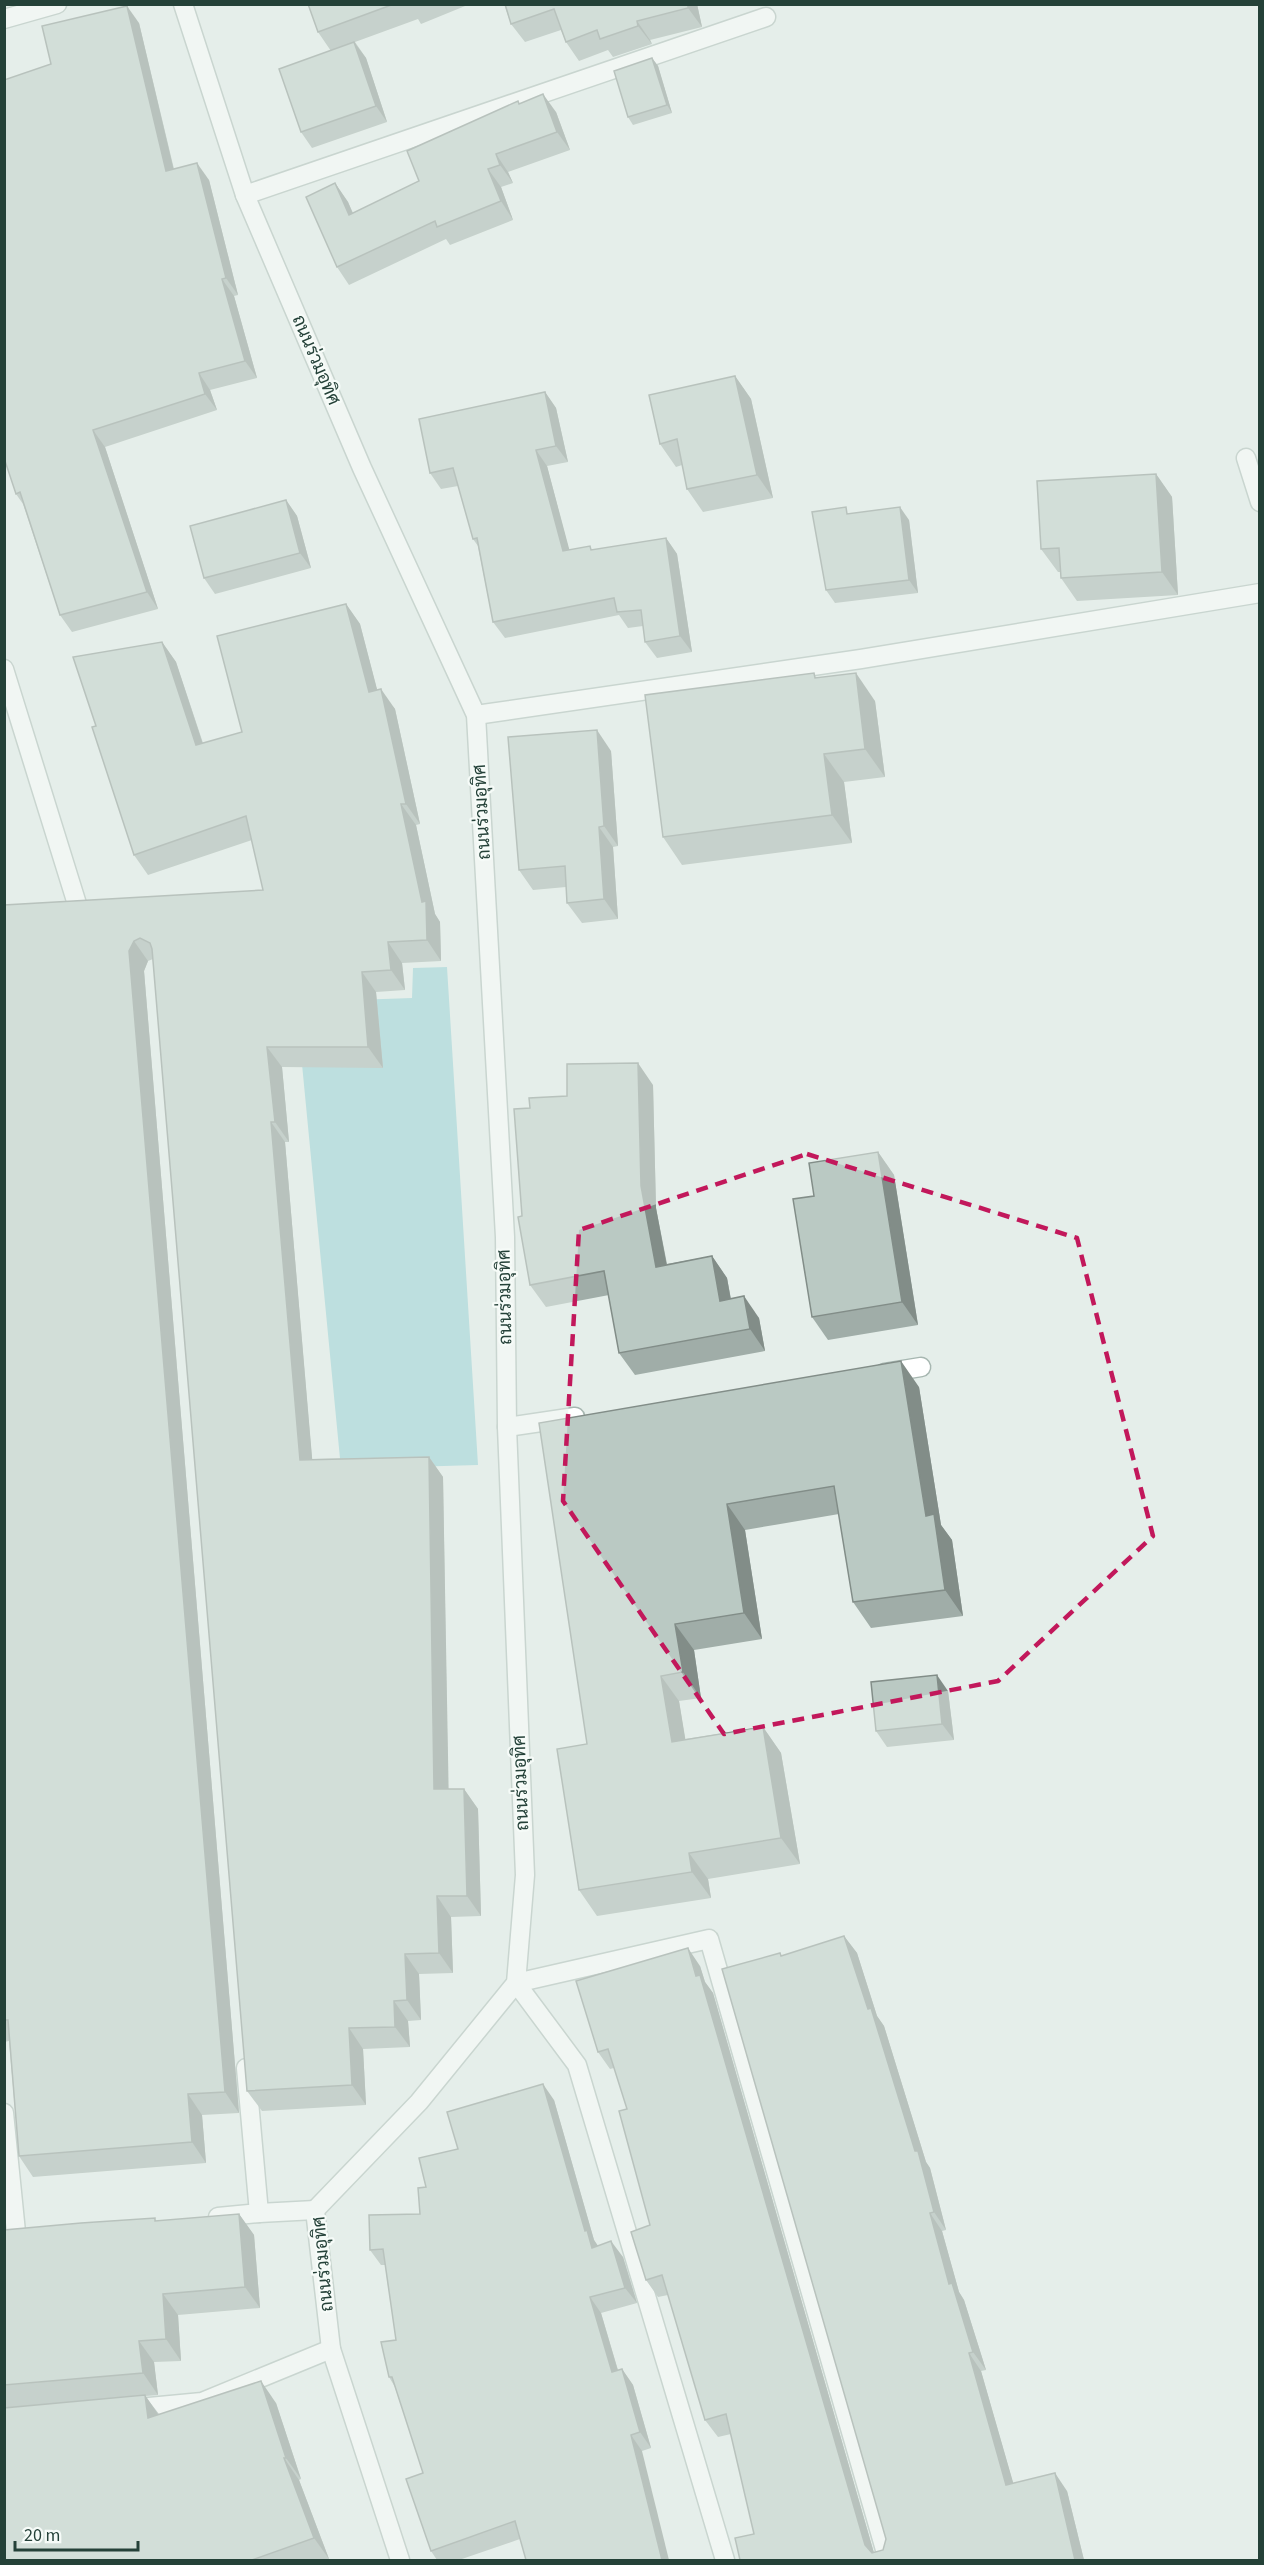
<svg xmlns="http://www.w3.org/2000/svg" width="1264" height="2565" font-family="'Source Sans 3',Sarabun,sans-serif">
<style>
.water{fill:#8dccd3}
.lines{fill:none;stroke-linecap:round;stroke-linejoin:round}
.service-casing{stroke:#a7b7b1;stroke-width:21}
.minor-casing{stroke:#a7b7b1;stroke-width:21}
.service{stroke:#fff;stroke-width:18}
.minor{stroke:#fff;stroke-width:18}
.wall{fill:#a0ada8}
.shaded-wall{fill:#828d88}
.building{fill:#bac9c3;stroke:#828d88;stroke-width:1.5}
.marked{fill:none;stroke:#c2185b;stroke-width:4.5;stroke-dasharray:12 8;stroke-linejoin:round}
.labels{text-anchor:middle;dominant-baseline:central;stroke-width:4.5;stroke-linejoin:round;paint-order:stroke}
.street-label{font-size:18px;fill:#244138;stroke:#f6fbf8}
</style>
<rect width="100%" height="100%" fill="#e5eeea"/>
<!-- water -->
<path class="water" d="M447 967 478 1465 341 1469 296 1002 412 998 413 968Z"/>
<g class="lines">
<defs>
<path id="service" d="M4 669 77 904"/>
<g id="minor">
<path d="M183 4 245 195 362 468 476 715 505 1237 507 1427 525 1875 516 1983 419 2102 315 2210 331 2349 400 2560"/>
<path d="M4 19 57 4"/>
<path d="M245 195 766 17"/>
<path d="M1246 458 1260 502"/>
<path d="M476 715 861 659 1260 593"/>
<path d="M884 1373 921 1367"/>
<path d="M507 1427 575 1417"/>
<path d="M246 2068 259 2213"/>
<path d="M4 2113 17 2242"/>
<path d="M218 2217 259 2213 315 2210"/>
<path d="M128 2409 202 2402 331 2349"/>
<path d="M725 2560 577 2065 516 1983 709 1939 888 2560"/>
</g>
</defs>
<!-- service casing -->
<use href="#service" class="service-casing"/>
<!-- minor casing -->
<use href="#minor" class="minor-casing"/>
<!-- service -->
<use href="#service" class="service"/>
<!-- minor -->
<use href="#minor" class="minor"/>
</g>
<!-- wall -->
<g class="wall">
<path d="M308 4H470L421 24 418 19 355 42 366 58 387 122 312 148 301 132 331 51 318 32Z"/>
<path d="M504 4H697L702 27 650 40 652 44 613 57 608 50 579 61 566 42 561 30 525 42 511 24Z"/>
<path d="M139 23 174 169 209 180 238 295 234 296 257 378 210 390 217 410 105 447 158 609 72 632 60 615 23 504 16 494 51 64Z"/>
<path d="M652 58 658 66 672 113 633 125 628 117Z"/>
<path d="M520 103 556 112 570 150 508 172 513 183 501 187 513 220 450 245 446 239 349 285 337 267 335 183 348 202 353 213 419 181Z"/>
<path d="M735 376 751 399 773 498 703 512 687 489 682 465 676 467 660 444Z"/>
<path d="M545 392 556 408 568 462 547 466 569 550H593L666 538 677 554 692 652 657 658 645 642 643 626 628 628 619 615 505 638 493 622 478 546 473 539 458 486 441 489 430 473Z"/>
<path d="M1156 474 1172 497 1178 595 1077 601 1061 578 1060 572H1058L1041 549Z"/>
<path d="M286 500 297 516 311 568 215 594 204 578Z"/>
<path d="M851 513 909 520 918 593 835 603 826 590Z"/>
<path d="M346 604 360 624 377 690 395 709 420 824 416 825 435 914 440 922 441 961 402 963 405 990 376 992 383 1068 282 1067 289 1142H285L312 1459 429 1457 443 1477 448 1789H464L478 1809 481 1916 451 1917 453 1973 419 1974 421 2020 408 2021 410 2047 363 2049 366 2105 262 2111 247 2091 153 959 148 961 144 971 239 2113 202 2115 206 2163 33 2177 19 2156 9 2041 4 2042V905L263 890 252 840 148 875 134 855 96 726 162 642 176 662 203 743 242 732Z"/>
<path d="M817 678 875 701 885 777 844 782 852 843 682 865 663 837Z"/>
<path d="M611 751 618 846 613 847 618 919 582 923 567 903 566 887 533 890 519 870Z"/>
<path d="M653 1085 656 1208 667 1264 712 1256 727 1278 731 1299 759 1318 765 1351 635 1375 619 1353 609 1295 546 1307 530 1285 522 1216 530 1108 567 1096Z"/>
<path d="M878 1152 894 1175 918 1325 828 1340 812 1317 814 1196Z"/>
<path d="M919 1387 941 1525 952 1540 963 1616 871 1628 853 1602 839 1514 745 1530 762 1639 694 1650 701 1698 679 1701 685 1739 763 1727 781 1753 800 1864 708 1879 711 1898 597 1916 579 1890 587 1744 539 1423Z"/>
<path d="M948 1691 954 1740 887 1747 876 1731Z"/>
<path d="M844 1936 857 1953 877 2016 884 2026 926 2162 930 2168 946 2230 942 2231 959 2292 964 2300 986 2370 981 2371 1013 2483 1067 2491 1084 2560H740L754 2534 731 2434 718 2437 705 2420 668 2295 658 2297 646 2280 650 2225 627 2109 614 2068 610 2069 598 2052 700 1966 705 1982 713 1993 874 2553 883 2550 886 2539 783 1956Z"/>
<path d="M554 2100 594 2240 598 2246 623 2257 637 2303 601 2313 618 2370 622 2369 633 2385 651 2448 642 2451 520 2539 459 2560H437L431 2551 423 2473 395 2387 389 2377 396 2340 385 2265H381L370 2250 420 2214 426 2187 458 2149Z"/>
<path d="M239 2214 254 2235 260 2308 178 2315 181 2361 154 2362 158 2395 145 2396 159 2414 276 2403 301 2479 299 2480 329 2559 326 2560H4V2230L157 2221Z"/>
</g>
<!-- shaded-wall -->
<g class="shaded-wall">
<path d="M688 4H697L702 27 688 8Z"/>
<path d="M127 6 139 23 178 188 166 171Z"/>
<path d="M637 21 650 40 652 44 638 26Z"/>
<path d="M354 42 366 58 387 122 376 106Z"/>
<path d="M652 58 658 66 672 113 667 105Z"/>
<path d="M543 94 556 112 570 150 557 132Z"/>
<path d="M496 154 508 172 513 183 500 165Z"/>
<path d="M197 163 209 180 238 295 226 278Z"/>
<path d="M488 169 501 187 513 220 501 201Z"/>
<path d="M335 183 348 202 361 233 349 215Z"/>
<path d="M222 279 234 296 257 378 245 361Z"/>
<path d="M199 373 210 390 217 410 205 394Z"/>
<path d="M735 376 751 399 773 498 757 475Z"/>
<path d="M545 392 556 408 568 462 556 446Z"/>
<path d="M93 430 105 447 158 609 147 592Z"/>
<path d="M536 450 547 466 574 567 563 551Z"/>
<path d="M1156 474 1172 497 1178 595 1162 572Z"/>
<path d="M286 500 297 516 311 568 300 553Z"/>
<path d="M900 507 909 520 918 593 909 580Z"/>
<path d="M666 538 677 554 692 652 680 636Z"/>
<path d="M346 604 360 624 383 712 369 692Z"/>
<path d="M162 642 176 662 210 766 196 745Z"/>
<path d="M856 673 875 701 885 777 865 749Z"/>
<path d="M381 689 395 709 420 824 406 804Z"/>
<path d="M597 730 611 751 618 846 604 826Z"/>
<path d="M824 754 844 782 852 843 832 815Z"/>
<path d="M401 804 416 825 435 914 440 922 441 961 427 940 422 902Z"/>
<path d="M599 827 613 847 618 919 604 899Z"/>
<path d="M134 941 148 961 144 971 239 2113 225 2092 129 951Z"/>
<path d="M388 942 402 963 405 990 391 970Z"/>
<path d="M362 972 376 992 383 1068 368 1047Z"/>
<path d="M267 1047 282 1067 289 1142 275 1122Z"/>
<path d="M638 1063 653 1085 656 1208 671 1288 656 1267 641 1186Z"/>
<path d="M271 1122 285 1142 314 1480 300 1460Z"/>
<path d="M878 1152 894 1175 918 1325 902 1302Z"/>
<path d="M712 1256 727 1278 735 1323 720 1301Z"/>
<path d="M744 1296 759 1318 765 1351 750 1329Z"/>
<path d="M901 1361 919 1387 941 1525 952 1540 963 1616 945 1590 926 1516Z"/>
<path d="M429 1457 443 1477 449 1810 434 1789Z"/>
<path d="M727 1504 745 1530 762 1639 744 1613Z"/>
<path d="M675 1624 694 1650 701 1698 683 1672Z"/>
<path d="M937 1675 948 1691 954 1740 942 1724Z"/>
<path d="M661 1676 679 1701 690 1767 672 1742Z"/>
<path d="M763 1727 781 1753 800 1864 781 1838Z"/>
<path d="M464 1789 478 1809 481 1916 467 1896Z"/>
<path d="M689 1853 708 1879 711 1898 692 1872Z"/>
<path d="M437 1896 451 1917 453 1973 439 1953Z"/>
<path d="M844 1936 857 1953 877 2016 884 2026 926 2162 930 2168 946 2230 934 2212 915 2151Z"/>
<path d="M688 1948 700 1966 705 1982 713 1993 876 2560 865 2545Z"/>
<path d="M405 1954 419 1974 421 2020 407 2000Z"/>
<path d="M394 2001 408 2021 410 2047 395 2027Z"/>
<path d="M349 2028 363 2049 366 2105 352 2085Z"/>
<path d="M543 2084 554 2100 594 2240 598 2246 592 2248 585 2231Z"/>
<path d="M188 2094 202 2115 206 2163 192 2142Z"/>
<path d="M930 2213 942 2231 959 2292 964 2300 986 2370 973 2352 949 2284Z"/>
<path d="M239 2214 254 2235 260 2308 245 2287Z"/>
<path d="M611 2241 623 2257 637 2303 625 2288Z"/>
<path d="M163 2294 178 2315 181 2361 166 2339Z"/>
<path d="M590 2297 601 2313 623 2388 612 2372Z"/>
<path d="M139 2341 154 2362 158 2395 143 2373Z"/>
<path d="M969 2353 981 2371 1019 2503 1006 2485Z"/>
<path d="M622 2369 633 2385 651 2448 640 2432Z"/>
<path d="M261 2381 276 2403 301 2479 286 2458Z"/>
<path d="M145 2395 160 2417 148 2418Z"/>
<path d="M631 2435 642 2451 669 2560H662Z"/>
<path d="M284 2458 299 2480 329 2559 314 2538Z"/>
<path d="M1055 2473 1067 2491 1084 2560H1075Z"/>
</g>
<!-- building -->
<g class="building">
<path d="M308 4H394L318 32Z"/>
<path d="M505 4H688V8L637 21 638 26 600 39 597 30 566 42 554 9 511 24Z"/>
<path d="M127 6 166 171 197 163 226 278 222 279 245 361 199 373 205 394 93 430 147 592 60 615 20 492 16 494 4 458V80L51 64 42 26Z"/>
<path d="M354 42 376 106 301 132 279 69Z"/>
<path d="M652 58 667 105 628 117 614 71Z"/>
<path d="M543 94 557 132 496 154 500 165 488 169 501 201 437 227 435 221 337 267 306 197 335 183 349 215 419 181 407 151 518 101 519 104Z"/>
<path d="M735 376 757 475 687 489 677 439 660 444 649 395Z"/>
<path d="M545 392 556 446 536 450 563 551 590 546 591 550 666 538 680 636 645 642 641 610 617 612 614 598 493 622 477 538 473 539 453 468 430 473 419 419Z"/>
<path d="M1156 474 1162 572 1061 578 1059 548 1041 549 1037 481Z"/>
<path d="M286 500 300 553 204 578 190 526Z"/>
<path d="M846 507 847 514 900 507 909 580 826 590 812 512Z"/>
<path d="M346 604 369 692 381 689 406 804H401L422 902 426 901 427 940 388 942 391 970 362 972 368 1047H267L275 1122H271L300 1460 429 1457 434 1789H464L467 1896H437L439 1953 405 1954 407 2000 394 2001 395 2027 349 2028 352 2085 247 2091 152 949 150 943 140 938 134 941 129 951 225 2092 188 2094 192 2142 19 2156 8 2020H4V905L263 890 246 816 134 855 92 727 96 726 73 657 162 642 196 745 242 732 217 636Z"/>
<path d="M814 673 815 678 856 673 865 749 824 754 832 815 663 837 645 695Z"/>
<path d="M597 730 604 826 599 827 604 899 567 903 565 866 519 870 508 737Z"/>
<path d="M638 1063 641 1186 656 1267 712 1256 720 1301 744 1296 750 1329 619 1353 604 1271 530 1285 518 1217 522 1216 514 1109 530 1108 529 1098 567 1096V1064Z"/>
<path d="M878 1152 902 1302 812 1317 793 1199 814 1196 809 1163Z"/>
<path d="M901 1361 926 1516 934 1514 945 1590 853 1602 834 1486 727 1504 744 1613 675 1624 683 1672 661 1676 672 1742 763 1727 781 1838 689 1853 692 1872 579 1890 557 1749 587 1744 539 1423Z"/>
<path d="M937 1675 942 1724 876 1731 871 1682Z"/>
<path d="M844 1936 868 2009 871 2008 915 2151H918L934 2212 930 2213 949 2284 952 2283 973 2352 969 2353 1006 2485 1055 2473 1075 2560H740L735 2538 754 2534 726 2414 705 2420 662 2275 646 2280 631 2232 650 2225 619 2111 627 2109 608 2049 598 2052 576 1981 688 1948 696 1976 700 1975 865 2545 872 2553 883 2550 886 2539 722 1969 780 1953 781 1956Z"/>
<path d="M543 2084 585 2231 587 2230 592 2248 611 2241 625 2288 590 2297 612 2372 622 2369 640 2432 631 2435 662 2560H526L515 2521 431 2551 406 2479 423 2473 392 2377H389L381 2342 396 2340 383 2249 370 2250 369 2215 420 2214 418 2188 426 2187 419 2158 458 2149 447 2112Z"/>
<path d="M239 2214 245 2287 163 2294 166 2339 139 2341 143 2373 4 2385V2230L81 2223 155 2218V2221Z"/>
<path d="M261 2381 286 2458H284L314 2538 252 2560H4V2408L145 2395 148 2418Z"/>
</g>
<!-- marked area -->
<path d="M0 0H1264V2565H0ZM807 1154 1077 1238 1153 1536 998 1681 724 1734 563 1501 579 1230Z" fill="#e5eeea" fill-opacity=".55" fill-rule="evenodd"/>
<path class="marked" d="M807 1154 1077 1238 1153 1536 998 1681 724 1734 563 1501 579 1230Z"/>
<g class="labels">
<!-- street labels -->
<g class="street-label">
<text transform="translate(316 360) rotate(67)">ถนนร่วมอุทิศ</text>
<text transform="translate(482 812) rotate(-93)">ถนนร่วมอุทิศ</text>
<text transform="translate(505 1297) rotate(-91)">ถนนร่วมอุทิศ</text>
<text transform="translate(521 1783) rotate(-92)">ถนนร่วมอุทิศ</text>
<text transform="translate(323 2264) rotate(-95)">ถนนร่วมอุทิศ</text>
</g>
</g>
<!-- border -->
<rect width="1264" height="2565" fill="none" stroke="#244138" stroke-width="12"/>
<!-- scale -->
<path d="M15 2541v9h123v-9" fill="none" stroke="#244138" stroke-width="3"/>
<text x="24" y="2541" font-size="18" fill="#244138" stroke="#f6fbf8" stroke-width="4.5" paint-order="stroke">20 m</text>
</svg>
